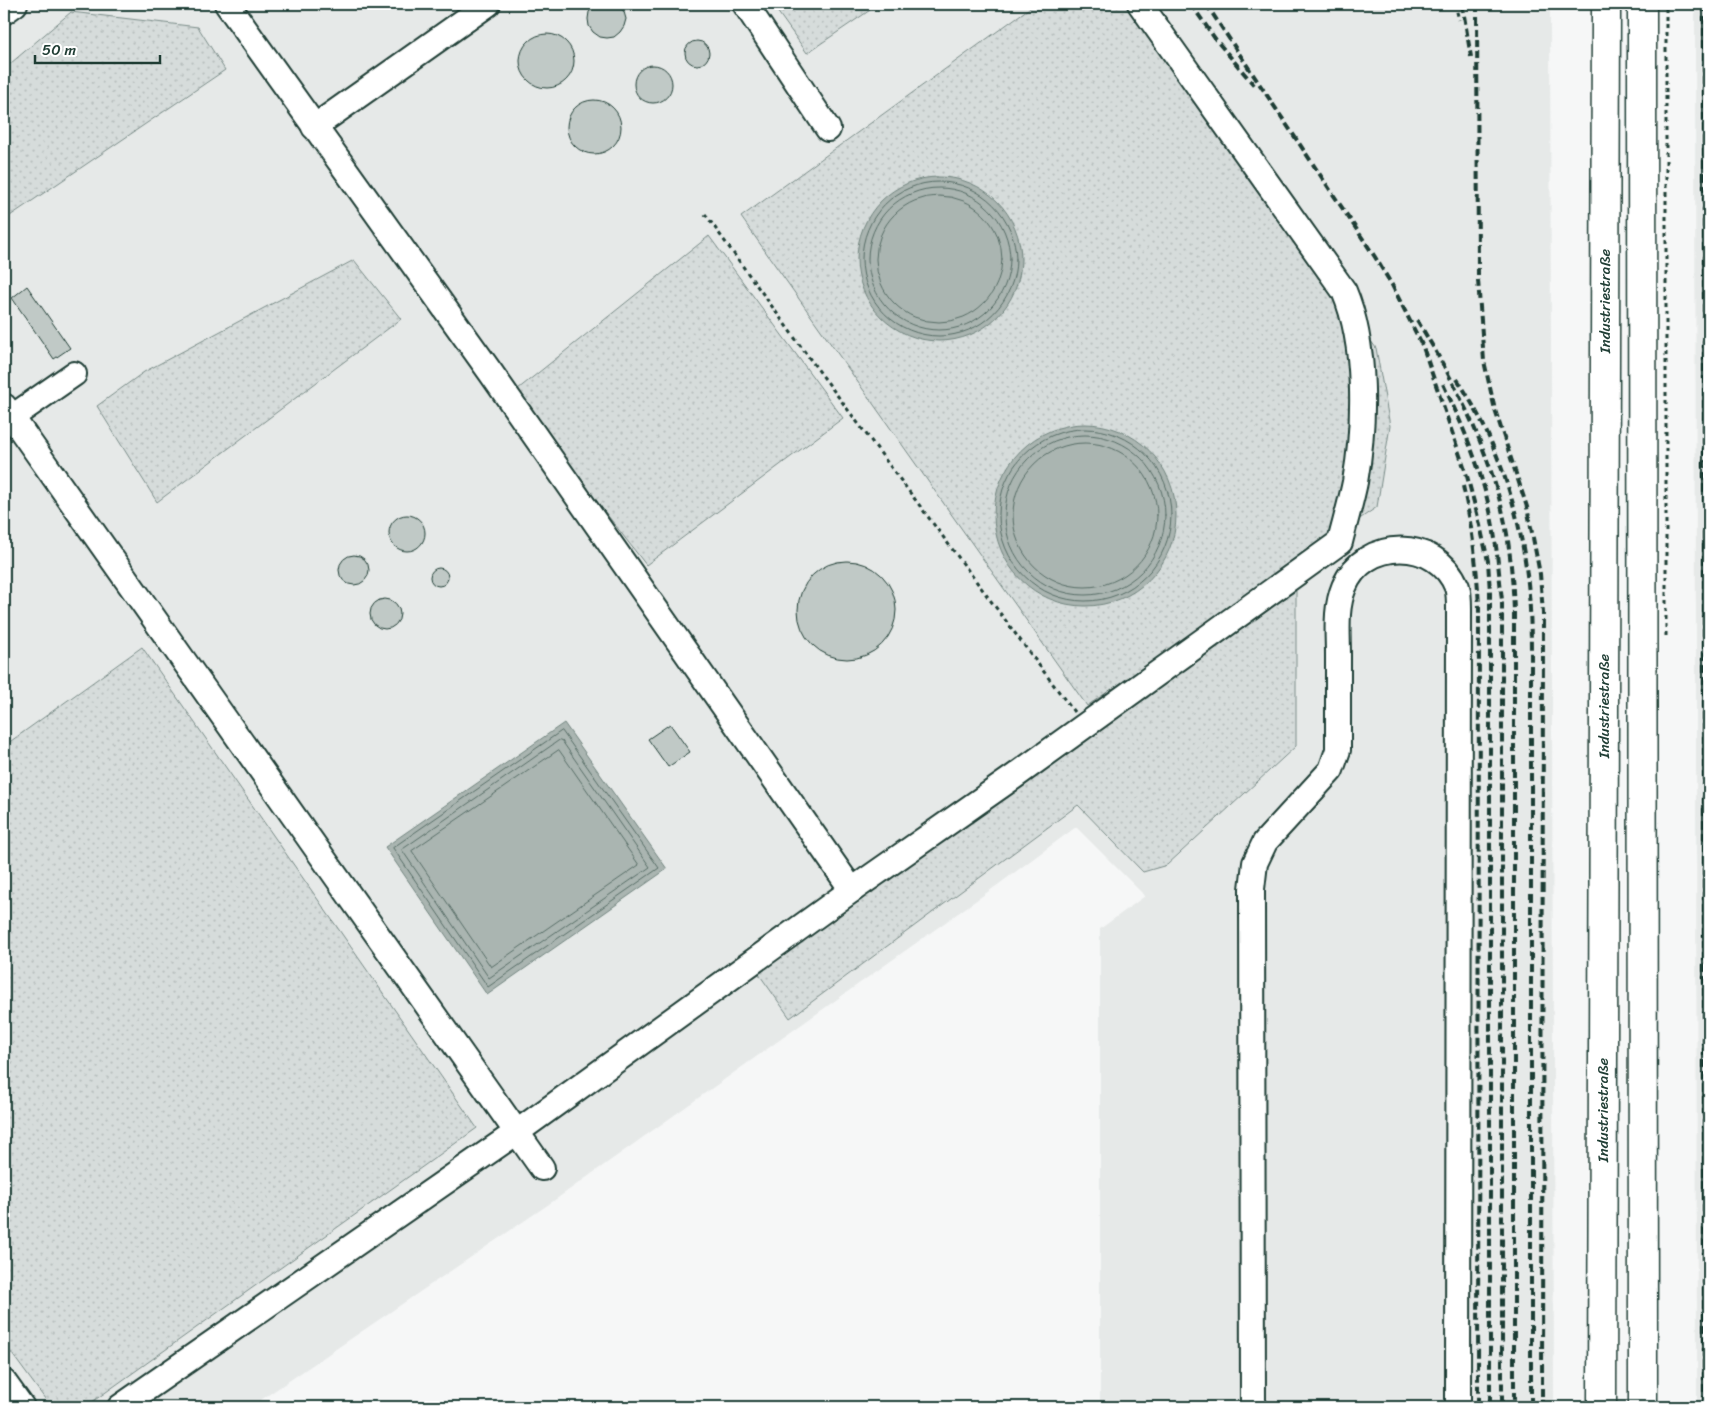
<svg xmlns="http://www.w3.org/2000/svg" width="1713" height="1411" font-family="Sriracha,sans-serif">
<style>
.built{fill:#e6e9e8}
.grass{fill:url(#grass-dots);stroke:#7a8c88}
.water{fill:#aab5b1;stroke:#72857f}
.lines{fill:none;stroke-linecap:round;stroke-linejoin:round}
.shore{stroke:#576d66;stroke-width:1}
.building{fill:#c0c9c6;stroke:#1f3d34}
.minor-casing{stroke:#1f3d34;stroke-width:28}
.highway-casing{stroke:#1f3d34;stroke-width:31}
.path{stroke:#1f3d34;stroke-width:3;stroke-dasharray:4 4;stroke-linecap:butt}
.minor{stroke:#fff;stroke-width:24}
.highway{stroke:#fff;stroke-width:28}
.rail{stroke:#1f3d34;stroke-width:4;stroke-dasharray:8 4;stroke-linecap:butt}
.labels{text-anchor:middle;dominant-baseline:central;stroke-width:4;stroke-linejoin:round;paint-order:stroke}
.street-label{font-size:15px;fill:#1f3d34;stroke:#fff}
</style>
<defs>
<pattern id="grass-dots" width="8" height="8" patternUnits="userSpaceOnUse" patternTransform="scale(1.25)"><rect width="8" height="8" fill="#d6dcdb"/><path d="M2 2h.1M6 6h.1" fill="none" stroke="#b7bebd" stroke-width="1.8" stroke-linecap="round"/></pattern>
</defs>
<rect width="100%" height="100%" fill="#f6f7f7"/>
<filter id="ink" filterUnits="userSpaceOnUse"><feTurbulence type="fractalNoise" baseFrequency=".02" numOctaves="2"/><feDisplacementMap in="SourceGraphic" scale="10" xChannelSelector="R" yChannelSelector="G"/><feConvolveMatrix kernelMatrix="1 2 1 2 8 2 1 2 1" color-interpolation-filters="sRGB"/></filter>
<g filter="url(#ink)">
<!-- built -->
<g class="built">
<path d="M4 4H1550L1554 1407H1100V929L1145 896 1076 827 999 884 552 1202 252 1406 253 1407H4Z"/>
<path d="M1695 4H1709V1407H1697Z"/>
</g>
<!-- grass -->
<g class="grass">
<path d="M772 4H879L807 53Z"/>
<path d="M1035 4H1126L1376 348 1390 426 1377 507 1087 706 741 217Z"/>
<path d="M71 12 198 27 225 70 4 220V69Z"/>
<path d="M709 236 843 418 646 565 513 393Z"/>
<path d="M354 260 401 319 157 502 97 406 144 372Z"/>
<path d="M1296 591V746L1167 865 1143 872 1078 805 790 1018 756 970 1141 693Z"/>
<path d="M142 647 477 1128 85 1407H51L4 1343V746Z"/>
</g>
<!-- water -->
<g class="water">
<circle cx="939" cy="259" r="82"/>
<circle cx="1085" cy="515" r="91"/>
<path d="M564 723 667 869 487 995 385 847Z"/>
</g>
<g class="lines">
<!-- shore -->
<g class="shore">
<circle cx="939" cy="259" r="77"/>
<circle cx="939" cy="259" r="71"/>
<circle cx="939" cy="259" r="63"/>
<circle cx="1085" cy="515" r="86"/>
<circle cx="1085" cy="515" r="80"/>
<circle cx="1085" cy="515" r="72"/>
<path d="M562 731 659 868 488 987 393 848Z"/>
<path d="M560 740 562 741 650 867 489 978 402 850Z"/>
<path d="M559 750 639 865 491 967 412 851Z"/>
</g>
</g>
<!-- building -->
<g class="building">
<path d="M596 4H618L620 6 624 12 626 19 624 26 620 32 614 37 607 38 600 37 593 32 589 26 588 19 589 12Z"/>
<circle cx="547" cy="61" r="27"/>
<circle cx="697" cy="53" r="12"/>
<circle cx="653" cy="84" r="19"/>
<circle cx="594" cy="127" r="27"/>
<path d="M27 286 70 348 54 359 12 298Z"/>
<circle cx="407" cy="533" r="18"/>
<circle cx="354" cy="570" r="15"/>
<circle cx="847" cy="610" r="49"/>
<circle cx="439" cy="577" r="9"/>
<circle cx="385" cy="614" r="15"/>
<path d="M670 724 690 752 668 767 648 739Z"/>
</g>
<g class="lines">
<defs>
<g id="minor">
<path d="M227 4 491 373 852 890"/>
<path d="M745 4 828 129"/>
<path d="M4 12 15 4"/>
<path d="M314 127 488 4"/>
<path d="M4 406 542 1168"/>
<path d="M12 417 74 374"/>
<path d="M4 1382 22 1407"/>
<path d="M120 1407 517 1132 852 890 1015 776 1340 542C1345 522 1351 502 1355 482 1365 425 1367 345 1344 291L1140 4"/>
<path d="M1253 1407 1252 889 1255 863 1265 842 1331 770 1338 750C1338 719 1338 687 1338 655 1338 633 1335 609 1344 587 1364 537 1437 537 1457 587 1459 593 1459 602 1459 609L1458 1407"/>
</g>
<g id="highway">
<path d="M1642 4 1643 1407"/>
<path d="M1602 1407 1606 4"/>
</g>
</defs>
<!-- minor casing -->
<use href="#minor" class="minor-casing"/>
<!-- highway casing -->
<use href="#highway" class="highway-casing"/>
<!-- path -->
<g class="path">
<path d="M1455 4 1459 20"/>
<path d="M705 214 810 359 1074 712"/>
<path d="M1666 636V4"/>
</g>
<!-- minor -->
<use href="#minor" class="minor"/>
<!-- highway -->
<use href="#highway" class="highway"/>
<!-- rail -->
<g class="rail">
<path d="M1191 4 1216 40 1254 85"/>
<path d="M1206 4 1375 257 1392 285 1423 347 1467 476 1479 521 1488 561 1490 592V1407"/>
<path d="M1462 4 1471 57"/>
<path d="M1477 4 1478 280 1484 361 1495 410 1527 507 1540 574 1543 613 1542 1407"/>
<path d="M1704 4V1407"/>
<path d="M1417 320C1457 385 1494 458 1507 534 1511 560 1513 585 1514 611V1407"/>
<path d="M1457 379C1495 436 1519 507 1527 575 1531 606 1531 636 1531 667V1407"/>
<path d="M1443 384C1464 428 1483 473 1492 521 1497 547 1499 574 1502 600V1407"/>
<path d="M1463 486C1472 526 1477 566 1479 607L1478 1407"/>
</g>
</g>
</g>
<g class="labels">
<!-- street labels -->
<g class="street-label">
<text transform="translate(1605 301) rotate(-90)">Industriestraße</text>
<text transform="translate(1604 706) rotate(-90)">Industriestraße</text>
<text transform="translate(1603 1110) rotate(-90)">Industriestraße</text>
</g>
</g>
<!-- margin -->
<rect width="1713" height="1411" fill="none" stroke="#fff" stroke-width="20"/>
<rect x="10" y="10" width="1693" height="1391" fill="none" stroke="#1f3d34" stroke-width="2" filter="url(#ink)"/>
<!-- scale -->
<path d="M35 55v8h125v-8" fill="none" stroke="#1f3d34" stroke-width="2.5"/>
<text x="42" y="55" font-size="15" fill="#1f3d34" stroke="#ffffff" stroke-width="4" paint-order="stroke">50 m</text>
</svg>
